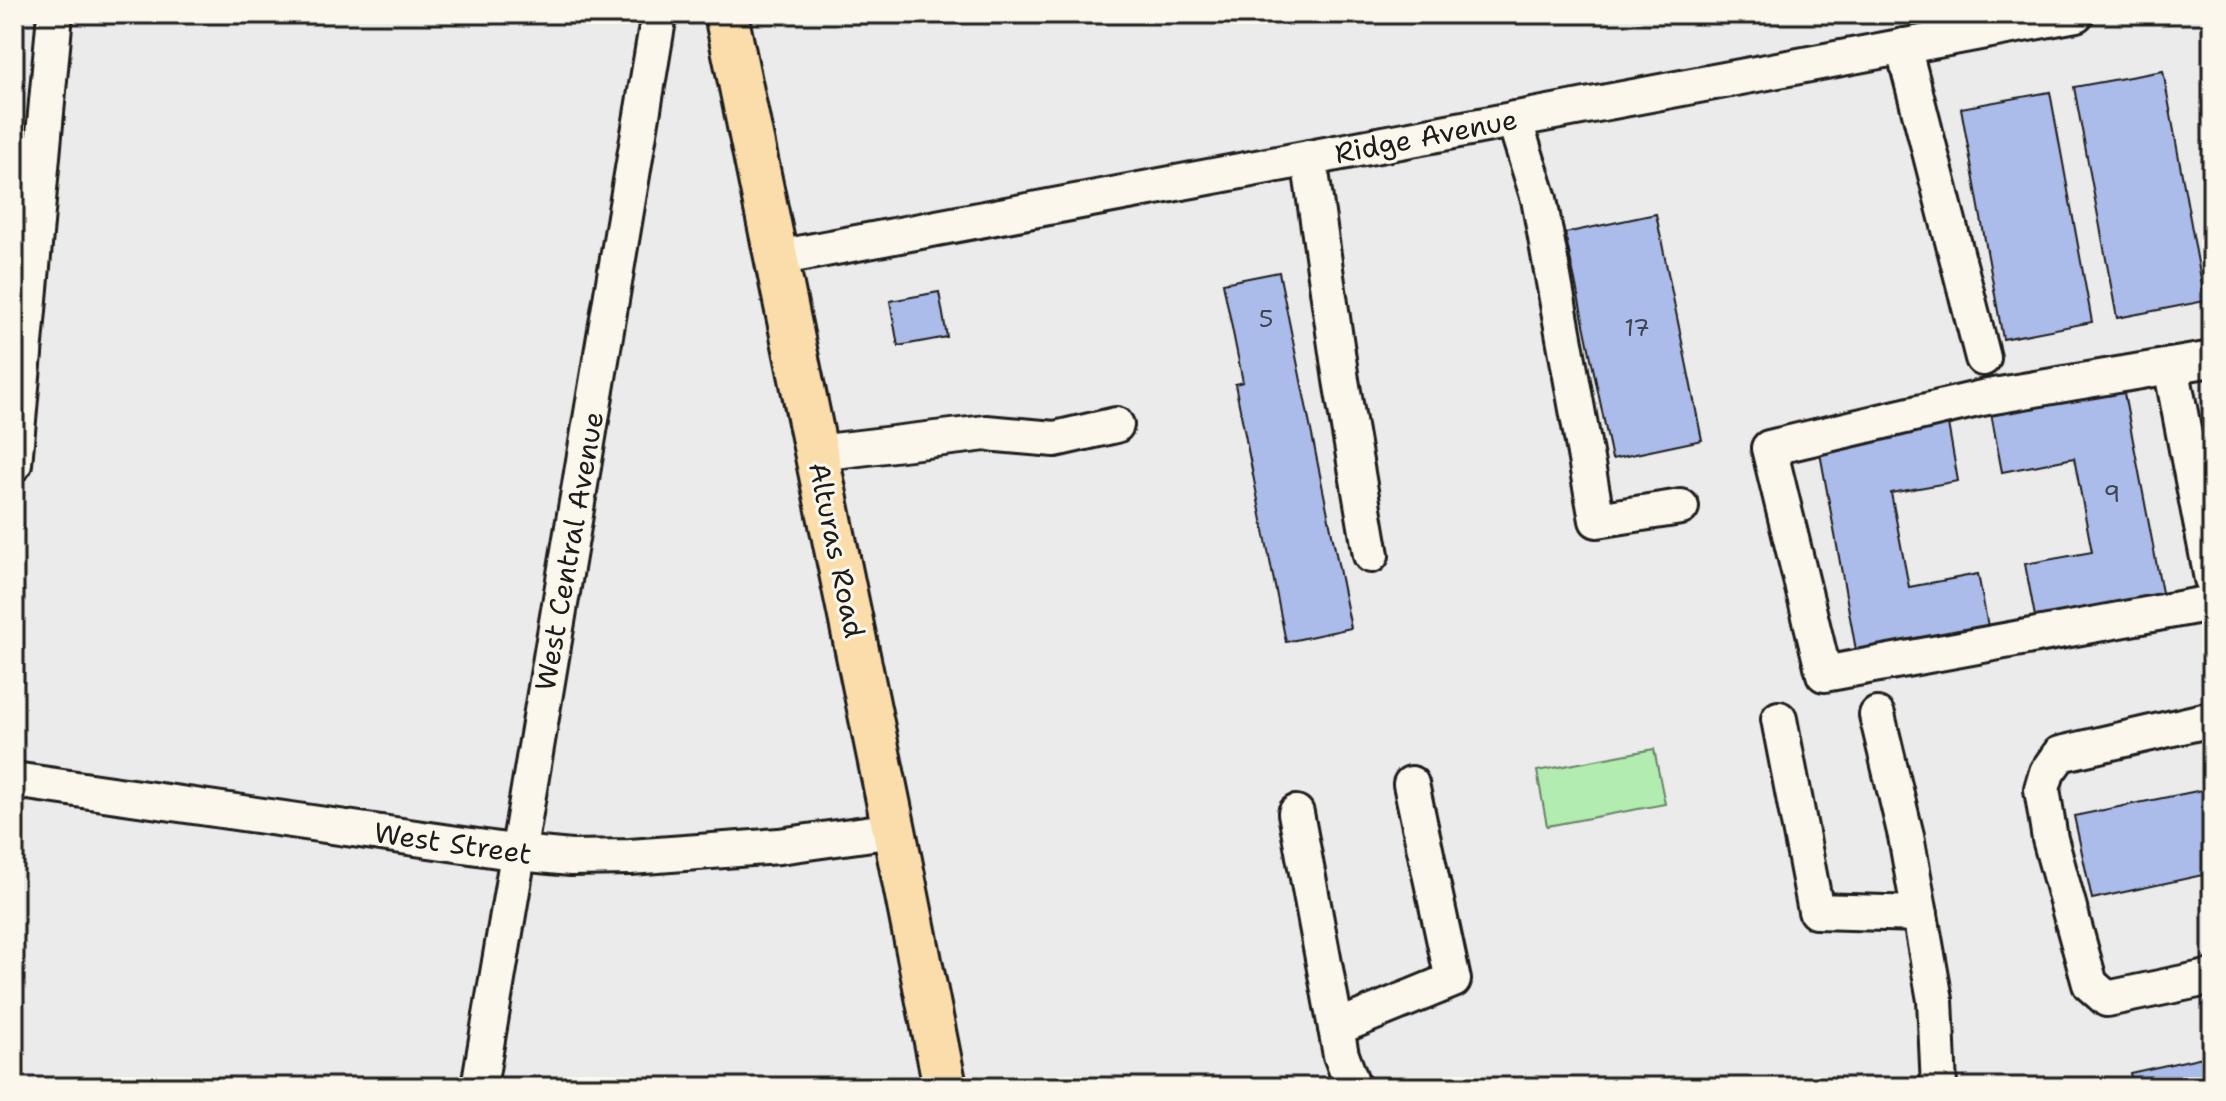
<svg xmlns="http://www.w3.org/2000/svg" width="2226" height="1101" font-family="'Shantell Sans',sans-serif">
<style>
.green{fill:#b3ecb0;stroke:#688466;stroke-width:2}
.building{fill:#abbceb;stroke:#1c1c1c;stroke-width:2}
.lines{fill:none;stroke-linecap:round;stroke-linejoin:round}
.minor-casing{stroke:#1c1c1c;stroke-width:40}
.major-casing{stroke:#1c1c1c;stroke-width:48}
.minor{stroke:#fbf7ec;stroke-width:34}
.major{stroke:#fbddab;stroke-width:42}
.labels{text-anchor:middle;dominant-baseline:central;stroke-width:6;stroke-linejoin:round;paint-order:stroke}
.number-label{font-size:24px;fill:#404450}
.street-label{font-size:28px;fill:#1c1c1c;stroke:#fbf7ec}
</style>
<rect width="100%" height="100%" fill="#ebebec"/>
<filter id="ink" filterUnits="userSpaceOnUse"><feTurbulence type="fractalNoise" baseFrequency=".0125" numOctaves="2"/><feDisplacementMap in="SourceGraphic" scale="16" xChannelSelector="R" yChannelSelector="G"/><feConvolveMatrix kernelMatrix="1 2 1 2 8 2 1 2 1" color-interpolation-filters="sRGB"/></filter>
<g filter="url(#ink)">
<!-- green -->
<path class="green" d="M1654 749 1665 804 1547 826 1537 771Z"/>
<!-- building -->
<g class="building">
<path d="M2163 71 2205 301 2117 318 2074 87Z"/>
<path d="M2050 92 2092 322 2003 339 1961 108Z"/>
<path d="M1656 214 1702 440 1612 459 1565 233Z"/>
<path d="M1279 272 1351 628 1286 642 1235 384 1243 382 1223 283Z"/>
<path d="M939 292 947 337 898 346 890 301Z"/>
<path d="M2122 383 2164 603 2037 627 2025 564 2092 552 2074 458 2002 472 1990 408Z"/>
<path d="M1947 418 1958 481 1891 493 1909 587 1978 574 1990 637 1858 661 1818 442Z"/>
<path d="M2212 788V873L2092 899 2074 816Z"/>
<path d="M2212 1055V1087H2133L2130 1073Z"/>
</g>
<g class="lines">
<defs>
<g id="minor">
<path d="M1903 46 1983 358"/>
<path d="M1514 119 1539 199 1597 520 1681 507"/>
<path d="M1309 158 1341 380 1371 555"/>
<path d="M777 258 2076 14"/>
<path d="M2212 359 1982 398 1769 448 1824 674 2212 603"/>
<path d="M2171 366 2212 579"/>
<path d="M817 453 986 433 1055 439 1116 425"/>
<path d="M14 464 55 14"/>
<path d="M1877 715 1906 836 1935 1000 1939 1087"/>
<path d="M1779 719 1816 911 1920 914"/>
<path d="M14 780 519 853 571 858 630 857 779 846 894 830"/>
<path d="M1296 813 1341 1055 1353 1087"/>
<path d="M2212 977 2107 999 2090 984 2050 839 2042 789 2047 772 2060 754 2212 719"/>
<path d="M1336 1028 1453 980 1411 784"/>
<path d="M479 1087 659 14"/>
</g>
<path id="major" d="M726 14 894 830 945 1087"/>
</defs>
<!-- minor casing -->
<use href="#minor" class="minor-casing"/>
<!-- major casing -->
<use href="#major" class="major-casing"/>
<!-- minor -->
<use href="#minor" class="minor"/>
<!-- major -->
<use href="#major" class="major"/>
</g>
</g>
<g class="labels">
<!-- number labels -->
<g class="number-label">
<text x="1266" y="319">5</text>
<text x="1637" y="328">17</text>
<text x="2112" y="494">9</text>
</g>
<!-- street labels -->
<g class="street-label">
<text transform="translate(1426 136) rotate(-11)">Ridge Avenue</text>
<text transform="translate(837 550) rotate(78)">Alturas Road</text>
<text transform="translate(569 551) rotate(-80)">West Central Avenue</text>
<text transform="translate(453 843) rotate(8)">West Street</text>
</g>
</g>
<!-- margin -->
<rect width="2226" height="1101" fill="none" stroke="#fbf7ec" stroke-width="48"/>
<rect x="24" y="24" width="2178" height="1053" fill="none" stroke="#1c1c1c" stroke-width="3" filter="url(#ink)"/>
</svg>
